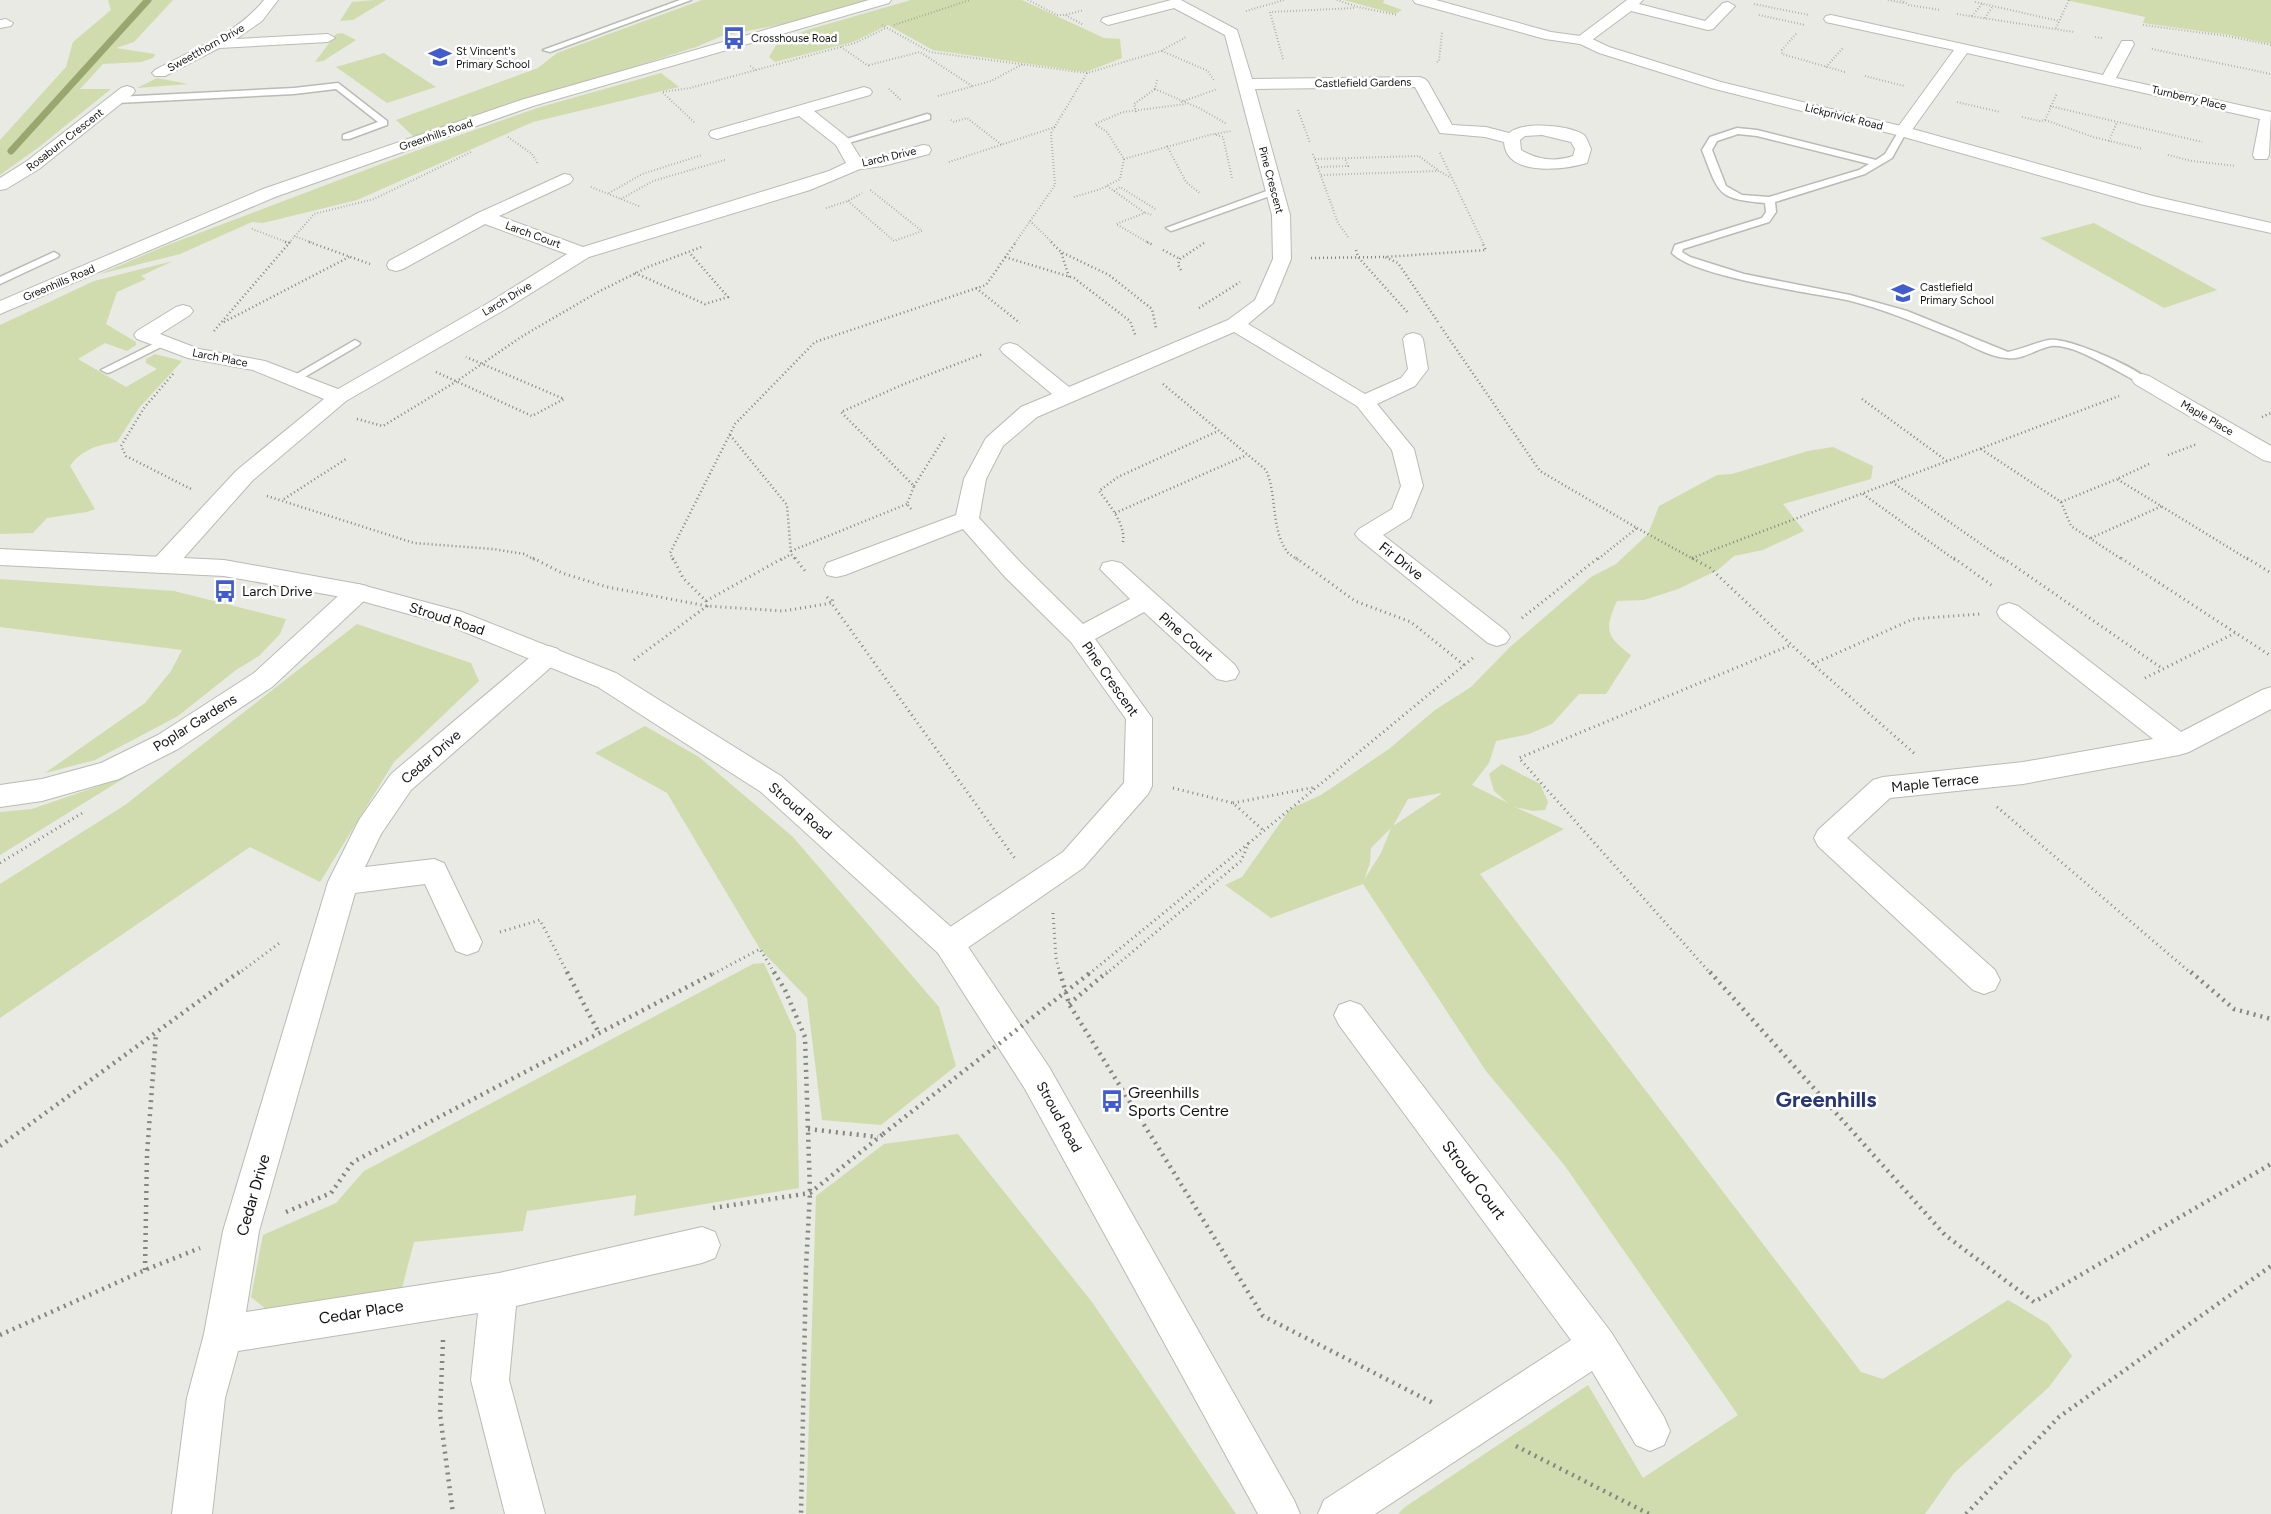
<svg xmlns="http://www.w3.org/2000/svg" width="2271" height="1514" font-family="Figtree,sans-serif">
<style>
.green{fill:#d0dcad;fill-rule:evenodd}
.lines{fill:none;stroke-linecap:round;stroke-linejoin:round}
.stream{stroke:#99a670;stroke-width:7}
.service-casing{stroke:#b9bbb5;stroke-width:3}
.minor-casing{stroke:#b9bbb5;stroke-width:2}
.tertiary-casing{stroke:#b9bbb5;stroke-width:2}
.path-far3{stroke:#848681;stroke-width:2;stroke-dasharray:0.5 2.5;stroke-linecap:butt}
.path-far2{stroke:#848681;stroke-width:2.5;stroke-dasharray:1 3;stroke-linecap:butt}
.path-far1{stroke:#848681;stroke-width:3;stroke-dasharray:1 4;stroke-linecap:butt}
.path{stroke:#848681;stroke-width:4.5;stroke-dasharray:2 5;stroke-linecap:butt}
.service{fill:#fff;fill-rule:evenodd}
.minor{fill:#fff;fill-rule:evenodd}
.tertiary{fill:#fff;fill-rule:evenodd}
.path-bridge-far1{stroke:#848681;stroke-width:3;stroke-dasharray:1 4;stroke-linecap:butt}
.path-bridge{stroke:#848681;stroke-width:4.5;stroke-dasharray:2 5;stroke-linecap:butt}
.labels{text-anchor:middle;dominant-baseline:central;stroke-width:5;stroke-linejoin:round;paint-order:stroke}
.far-poi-label{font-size:11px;fill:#131412;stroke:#fff;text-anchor:start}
.far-street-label{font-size:11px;fill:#131412;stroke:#fff}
.street-label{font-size:14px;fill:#131412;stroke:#fff}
.poi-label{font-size:14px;fill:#131412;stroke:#fff;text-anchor:start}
.near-poi-label{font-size:16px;fill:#131412;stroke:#fff;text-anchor:start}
.near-street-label{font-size:16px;fill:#131412;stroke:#fff}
.near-district-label{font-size:22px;font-weight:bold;fill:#283871;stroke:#fff}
</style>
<rect width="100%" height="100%" fill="#e8eae3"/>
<!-- green -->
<g class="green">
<path d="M108 0H173L134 42 116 48 155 54 153 58 141 62 103 64 80 89H111L39 147 0 175V140L66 67 73 42 111 10Z"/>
<path d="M374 0H386L353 20 340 21 352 2Z"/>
<path d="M702 0H871L804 20 722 36 696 47 414 137 396 120 538 68 557 53Z"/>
<path d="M911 0H1022L1104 38 1120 39 1122 58 1086 72 933 50 888 25 853 42 775 62 769 57 778 42 807 30Z"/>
<path d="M1344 0H1384L1383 3 1402 10 1395 14Z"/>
<path d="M2066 0H2271V44L2229 35 2143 23 2145 17Z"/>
<path d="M342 33 356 40 323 61 315 62 336 34Z"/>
<path d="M384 53 436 87 387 103 336 67Z"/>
<path d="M661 73 679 87 533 122 357 200 263 223 252 222 180 254 100 274 165 246 426 147 537 108Z"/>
<path d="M157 78 188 84 137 88Z"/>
<path d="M2094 223 2217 290 2164 308 2040 238Z"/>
<path d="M173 261 141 276 146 279 117 292 106 324 136 342V345L127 351 105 343 78 359 126 387 157 369 146 363V359L155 354 182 361 139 408 117 442C98 445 82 449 70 466L95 509 87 512 47 518 33 533 0 534V325L94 281Z"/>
<path d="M1833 447 1873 466 1871 479 1783 504 1804 531 1763 550 1734 556 1718 570 1678 589 1644 600 1617 601C1604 630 1606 636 1631 655L1606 694H1579L1552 724 1529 734 1496 741 1489 763 1472 785 1508 803 1494 791 1489 774 1502 764 1540 784 1548 802 1545 810 1532 811 1515 807 1564 829 1480 874 1861 1372 1883 1379 2008 1300 2048 1324 2072 1356 2049 1387 1954 1473 1925 1514H1398L1405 1507 1588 1385 1643 1478 1738 1415 1565 1166 1486 1071 1363 884 1271 918 1225 885 1242 877 1290 809 1321 795 1389 749 1435 710 1471 687 1510 647 1591 577 1616 564 1648 534 1659 506 1717 475 1732 474 1808 451ZM1441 793V794L1393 826 1408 799ZM1391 828 1381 853 1364 880 1370 863 1371 848Z"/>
<path d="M0 579 174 591 286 619 280 634 259 656 236 670 178 716 95 760 45 773 145 703 171 671 182 650 0 627Z"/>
<path d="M357 624 471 663 479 681 394 762 320 882 250 847 0 1018V884L125 805Z"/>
<path d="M645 726 699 757 793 837 939 1007 956 1066 881 1125 822 1120 807 998 760 949 667 793 595 753Z"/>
<path d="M134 772 0 855V812L32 809 116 780Z"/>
<path d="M764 963 796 1034 799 1188 634 1216 636 1195 527 1211 523 1231 414 1242 402 1288 267 1310 251 1297 263 1235 336 1203 364 1171 753 964Z"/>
<path d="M958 1134 1092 1302 1236 1514H806L816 1196 884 1144Z"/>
</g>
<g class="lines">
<!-- stream -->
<path class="stream" d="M11 151 148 0"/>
<defs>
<g id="service">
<path d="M680 0H691L550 52 543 50Z"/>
<path d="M338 83 387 121V125L349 139H343V135L378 122 336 89 294 94 117 103 113 100 117 97 294 88Z"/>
<path d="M927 114 930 115V119L845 144 837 142Z"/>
<path d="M1737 128 1757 130 1876 160 1885 154 1900 129 1907 131 1892 158 1865 174 1775 202 1776 212 1769 222 1683 249 1682 252 1690 257 1744 274 1850 295 1907 311 2008 352C2023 349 2037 342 2049 340 2067 337 2136 367 2148 380L2142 383 2138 382C2117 372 2074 343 2051 346 2036 349 2023 360 2007 358 1989 357 1970 345 1954 338 1919 324 1884 309 1847 300 1812 293 1692 276 1672 253L1675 245 1762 218 1766 212 1765 203C1716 199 1719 193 1702 150L1710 137ZM1738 134 1757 136 1869 164 1859 170 1769 197 1742 195 1726 186 1712 150 1717 141Z"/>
<path d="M1275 188 1278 189V193L1174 230 1171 231 1166 228Z"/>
<path d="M54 252 59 255 58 257 0 284V277Z"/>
<path d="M163 339 168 342 167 344 111 372 107 373 101 370Z"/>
<path d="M355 340 360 343 359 345 298 381 294 382 288 379Z"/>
</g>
<g id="minor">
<path d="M264 0H278L262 21 236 39 328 34 335 38 328 42 219 48 165 76H155L152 73 155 70C192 50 237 34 264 0Z"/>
<path d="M1171 0H1181L1237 30 1252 79 1420 77 1425 79 1428 82 1452 125 1486 127 1509 133C1523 121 1569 125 1584 135 1587 138 1589 145 1591 149L1587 163C1563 170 1506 177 1504 142L1485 137 1440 133 1415 87 1255 89 1290 215 1291 259 1273 303 1248 324 1365 394 1401 378 1408 369 1403 339 1406 335 1413 333 1420 335 1423 339 1428 369 1415 386 1377 404 1414 449 1423 486 1410 518 1383 535 1506 631 1510 637 1506 643 1497 646 1488 643 1359 539 1355 534 1359 529 1392 509 1401 486 1392 450 1357 406 1234 332 1037 417 1003 446 986 479 979 518 1023 565 1083 624 1130 599 1100 569 1103 563 1112 561 1121 563 1235 665 1239 672 1235 679 1226 681 1217 679 1144 612 1095 639 1152 718V786L1148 794 1083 868 960 953 949 957 938 953 934 944 938 935 1063 852 1124 783 1126 719 1071 642 1005 577 963 529 845 575 836 577 827 575 824 569 827 563 956 515 964 479 986 438 1021 407 1052 394 1003 353 1000 349 1003 345 1010 343 1017 345 1069 387 1228 320 1255 300 1273 259 1272 215 1225 35 1174 8 1108 25 1101 21 1103 18ZM1542 135 1571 142 1575 149 1573 156C1556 162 1537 160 1521 150L1520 140 1525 136Z"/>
<path d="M1627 0H1643L1639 4 1705 21 1723 3 1728 2 1735 6 1713 29 1708 30 1631 11 1588 43H1578L1576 40 1578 37Z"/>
<path d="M1831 15 2103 75 2122 41H2132L2134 44 2116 78 2271 112 2269 155 2267 159H2255L2253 155 2260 119 1967 53 1909 134H1897L1895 131 1954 50 1826 22 1824 19 1826 16Z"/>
<path d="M6 19 13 23 11 26 0 28V20Z"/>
<path d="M127 86 133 88 135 91 133 94 39 169 6 189 0 190V178L27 161 121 88Z"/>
<path d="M864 87 870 89 872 92 870 95 814 111 848 138 861 159 882 156 923 145 929 146 931 150 929 154 883 166 860 169 810 190 589 257 504 310 346 401 253 480 173 570 164 572 155 570 152 564 155 558 237 470 324 399 253 370 188 358 137 339 134 335 137 331 176 307 183 305 190 307 193 311 190 315 160 334 199 349 265 361 338 389 490 302 567 254 485 224 403 269 396 271 389 269 387 265 389 261 478 213 564 174 570 175 573 179 570 183 499 216 583 247 829 171 846 163 836 145 799 116 717 139 711 137 709 134 711 131Z"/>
<path d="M2142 374 2149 376 2271 446V462L2263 460 2135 384 2132 380 2135 376Z"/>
<path d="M358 584 367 586 370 592 367 598 272 687 178 749 119 779 42 801 0 807V785L42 779 101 763 158 735 254 673 349 586Z"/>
<path d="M2009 603 2018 606 2181 732 2262 690 2271 687V709L2189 752 2179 755 2023 784 1890 798 1847 838 1995 970 2000 980 1995 990 1984 994 1973 990 1818 846 1814 838 1818 830 1873 780 1883 777 2023 762 2153 739 2000 618 1997 612 2000 606Z"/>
<path d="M549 646 558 649 562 655 558 661 411 790 381 834 365 867 434 859 444 863 482 942 478 951 467 955 456 951 425 884 355 893 259 1231 246 1312 499 1273 702 1227 715 1232 720 1245 715 1258 702 1263 516 1306 509 1380 545 1514H505L471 1380 478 1313 238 1351 225 1398 212 1514H172L187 1398 204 1334 223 1231 328 882 359 820 391 774 540 649Z"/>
<path d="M1350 1001 1361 1005 1611 1332 1664 1417 1670 1431 1664 1445 1650 1451 1636 1445 1592 1371 1375 1514H1318L1324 1500 1571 1340 1339 1025 1334 1015 1339 1005Z"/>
</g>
<g id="tertiary">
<path d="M869 0H891L889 3 533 106 275 197 0 314V301L263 189 521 100Z"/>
<path d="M1413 0H1436L1551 32 1588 37 1609 47 1721 82 1909 128 2153 196 2271 223V233L2144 205 1897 135 1711 88 1599 53 1580 44 1545 39 1415 3Z"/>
<path d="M0 549 224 560 358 584 462 612 616 673 781 776 960 935 1049 1067 1294 1500 1300 1514H1258L1025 1089 938 953 761 792 598 687 445 624 358 600 224 576 0 565Z"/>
</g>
</defs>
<!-- service casing -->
<use href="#service" class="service-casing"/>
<!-- minor casing -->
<use href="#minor" class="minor-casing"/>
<!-- tertiary casing -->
<use href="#tertiary" class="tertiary-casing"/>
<!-- path-far3 -->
<g class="path-far3">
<path d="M1028 0 1057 15H1065"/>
<path d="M1337 0 1358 7 1397 15"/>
<path d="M1888 0 1904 3"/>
<path d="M1901 0 1909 5 1940 10"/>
<path d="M1975 2 2059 21"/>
<path d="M1754 4 1809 15"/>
<path d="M1246 11 1284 0"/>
<path d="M1957 14 2074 32"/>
<path d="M1759 15 1805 25"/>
<path d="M1972 16 1982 4"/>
<path d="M1985 18 1993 6"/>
<path d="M1082 24 1065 15 1084 10"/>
<path d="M882 25 930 52 1087 73 1161 51 1186 37"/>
<path d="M894 25 970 0"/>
<path d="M2143 25 2227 36 2271 45"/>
<path d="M2056 28 2069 0"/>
<path d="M1796 34 1782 50V54L1845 72"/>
<path d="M2095 37 2102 38"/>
<path d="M841 47 870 67"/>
<path d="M2152 49 2271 74"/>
<path d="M1162 51 1208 71 1214 80"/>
<path d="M1283 59 1270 12 1355 8"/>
<path d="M1437 62 1439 61 1442 32"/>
<path d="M869 65 920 52 972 86"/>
<path d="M1826 67 1844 47"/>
<path d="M756 70 855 43 886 28"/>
<path d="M1865 76 1904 86"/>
<path d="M1157 80 1155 89 1199 108 1227 124"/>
<path d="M889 89 901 100"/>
<path d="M938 96 991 81 1023 64"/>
<path d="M1181 102 1217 89"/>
<path d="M1957 102 2000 112"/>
<path d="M2050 106 2202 142"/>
<path d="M1298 110 1310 143"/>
<path d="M1136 112 1134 104 1155 89"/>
<path d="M2022 117 2040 121 2045 120 2093 137 2143 149"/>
<path d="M951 120 954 122 967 118 1002 145"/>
<path d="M2045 120 2057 93"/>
<path d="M694 122 662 92 690 88 756 70 749 65"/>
<path d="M1215 134 1231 131"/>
<path d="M508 137 532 154 538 164"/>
<path d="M2109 141 2117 122"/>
<path d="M1167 146 1186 182 1201 194"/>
<path d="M1440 153 1483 243"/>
<path d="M1313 154 1338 223 1348 237"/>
<path d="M2168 155 2192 161 2236 166"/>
<path d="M1124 159 1213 134 1223 137 1232 178"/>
<path d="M1315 159 1419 156 1439 171"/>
<path d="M949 162 1055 127"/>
<path d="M1318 167 1348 166 1345 158"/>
<path d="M1321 175 1439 171 1451 178"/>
<path d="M1107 186 1145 213"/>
<path d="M591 187 641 207"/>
<path d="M1114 191 1120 187 1157 210"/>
<path d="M609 193 642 174 702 155"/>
<path d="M1074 197 1101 189 1120 179 1124 159 1107 132 1095 124 1123 112 1186 104"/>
<path d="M621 199 653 181 725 160"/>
<path d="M848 201 894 241 922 231 869 189"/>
<path d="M826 208 848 201 862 193"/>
<path d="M1030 221 1053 243"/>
<path d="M252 229 289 243"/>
<path d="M294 236 313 243"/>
<path d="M289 243 314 214 374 199 471 152"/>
<path d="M1015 243 1055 185 1051 133 1087 73"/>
<path d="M1149 243 1116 224 1145 213 1153 215"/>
</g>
<!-- path-far2 -->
<g class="path-far2">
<path d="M285 242 289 243"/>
<path d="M309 242 370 264"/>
<path d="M1051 242 1061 252"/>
<path d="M1147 242 1153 245"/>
<path d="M1163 250 1180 259"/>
<path d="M1356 250 1358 257 1409 314"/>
<path d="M1005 257 1074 278 1130 321 1136 337"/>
<path d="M1311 258 1385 257"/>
<path d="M1181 270 1178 265 1180 259 1204 243"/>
<path d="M635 273 705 304 728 297 689 252"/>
<path d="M1069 277 1061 252 1109 275 1152 309 1156 328"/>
<path d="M976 288 1020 323"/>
<path d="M1199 308 1240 282"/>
<path d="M224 322 349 257"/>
<path d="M1438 322 1398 263 1385 257 1486 250 1482 242"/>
<path d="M1441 327 1540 471 1637 528 1597 560"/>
<path d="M214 331 290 242"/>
<path d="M436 372 532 416 564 399 466 357"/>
<path d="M173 374 144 408 121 446 126 456 191 489"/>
<path d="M1163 384 1266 470C1277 495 1271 527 1286 550 1288 554 1294 557 1298 560"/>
<path d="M1862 399 1947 461"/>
<path d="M2262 417 2271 413"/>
<path d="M357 419 383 426 457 381 521 337 598 292 648 267 704 246"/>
<path d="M730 435 787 505 791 554 796 560"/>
<path d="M1981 449 2061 502 2117 479"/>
<path d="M2168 455 2197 444"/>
<path d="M2149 464 2117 479 2249 560"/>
<path d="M1892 482 2004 560"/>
<path d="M914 486 946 435"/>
<path d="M1863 494 1955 560"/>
<path d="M267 496 414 543 493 549 524 554 535 560"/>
<path d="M284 499 346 459"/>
<path d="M2061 502 2071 526 2123 560"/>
<path d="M911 509 907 504 914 486 841 412 904 384 983 354"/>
<path d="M1115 513 1247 455"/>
<path d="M1637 528 1695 560"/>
<path d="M2091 538 2162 506"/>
<path d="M1123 542C1126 525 1109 504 1099 491L1118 477 1218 431"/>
<path d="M791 551 907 504"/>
<path d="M1692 558 2119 396"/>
<path d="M673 560 670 553 735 424 815 342 986 285 1016 242"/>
<path d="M781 560 791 554"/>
</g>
<!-- path-far1 -->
<g class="path-far1">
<path d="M533 558 562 573 607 587 707 606 783 611 832 603 833 597"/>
<path d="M795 558 805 571"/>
<path d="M1296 558 1355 601 1411 622 1464 665"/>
<path d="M1692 558 1710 568 1798 651 1915 754"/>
<path d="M1954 558 1994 587"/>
<path d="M2003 558 2163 669"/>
<path d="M2121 558 2271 656"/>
<path d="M2247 558 2271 573"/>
<path d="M827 597 1016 860"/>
<path d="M706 601 783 558"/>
<path d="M1522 618 1598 558"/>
<path d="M634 660 707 606 706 601 683 578 673 558"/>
<path d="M1813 664 1913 619 1980 614"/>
<path d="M2145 678 2235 633"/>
<path d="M1173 788 1233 803 1264 831"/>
<path d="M1233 803 1316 787"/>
<path d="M1997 807 2192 974"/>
<path d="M0 863 84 812"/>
<path d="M1053 913 1056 958 1060 974"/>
<path d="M500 932 540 920 568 974"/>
<path d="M238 974 281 942"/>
<path d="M713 974 760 949 775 974"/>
<path d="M1106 974 1241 861 1249 843 1474 657"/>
<path d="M1711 974 1519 758 1791 645"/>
</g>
<!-- path -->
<g class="path">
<path d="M567 972 599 1033"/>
<path d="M774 972 785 990 805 1037 810 1193 806 1267 801 1514"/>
<path d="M1060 972 1069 1004 1263 1316 1435 1404"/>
<path d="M1710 972 1945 1235 2034 1302 2271 1164"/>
<path d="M2191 972 2234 1009 2271 1019"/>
<path d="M1069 1004 1107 972"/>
<path d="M808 1129 878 1137"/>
<path d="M0 1146 239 972"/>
<path d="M713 1208 810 1193 883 1134"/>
<path d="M286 1212 331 1193 353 1162 716 972"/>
<path d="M145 1270 147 1154 156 1034"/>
<path d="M0 1335 145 1270 200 1248"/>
<path d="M443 1340 440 1414 453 1514"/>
<path d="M1516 1446 1649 1514"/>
<path d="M1966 1514 2059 1417 2271 1266"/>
</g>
<!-- service -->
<use href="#service" class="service"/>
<!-- minor -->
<use href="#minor" class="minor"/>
<!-- tertiary -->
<use href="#tertiary" class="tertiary"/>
<!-- path-bridge-far1 -->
<path class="path-bridge-far1" d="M1089 974 1249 843"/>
<!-- path-bridge -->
<path class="path-bridge" d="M883 1134 1091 972"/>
</g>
<!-- icons -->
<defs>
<symbol id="bus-bare" viewBox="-9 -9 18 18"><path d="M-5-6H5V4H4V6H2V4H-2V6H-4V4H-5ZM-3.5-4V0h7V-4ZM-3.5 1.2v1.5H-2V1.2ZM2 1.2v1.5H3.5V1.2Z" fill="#415ccf" stroke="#fff" stroke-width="2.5" paint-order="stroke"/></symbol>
<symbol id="school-bare" viewBox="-9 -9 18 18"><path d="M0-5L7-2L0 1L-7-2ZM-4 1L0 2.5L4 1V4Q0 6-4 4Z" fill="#415ccf" stroke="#fff" stroke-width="2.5" paint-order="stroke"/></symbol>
</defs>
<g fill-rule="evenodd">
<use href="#bus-bare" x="718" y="22" width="32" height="32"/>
<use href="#school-bare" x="424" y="41" width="32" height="32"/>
<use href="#school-bare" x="1887" y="277" width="32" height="32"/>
<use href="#bus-bare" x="209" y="575" width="32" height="32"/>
<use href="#bus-bare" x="1096" y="1085" width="32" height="32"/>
</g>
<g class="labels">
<!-- far-poi labels -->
<g class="far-poi-label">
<text x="751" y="38">Crosshouse Road</text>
<text x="456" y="51">St Vincent's<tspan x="456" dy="13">Primary School</tspan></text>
<text x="1920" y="287">Castlefield<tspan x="1920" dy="13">Primary School</tspan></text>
</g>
<!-- far-street labels -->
<g class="far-street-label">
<text transform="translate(206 48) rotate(-29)">Sweetthorn Drive</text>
<text transform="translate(1363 83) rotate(-1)">Castlefield Gardens</text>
<text transform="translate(2189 98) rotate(13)">Turnberry Place</text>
<text transform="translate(1844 117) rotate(14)">Lickprivick Road</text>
<text transform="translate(436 135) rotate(-19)">Greenhills Road</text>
<text transform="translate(65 140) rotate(-38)">Rosaburn Crescent</text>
<text transform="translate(889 157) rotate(-13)">Larch Drive</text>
<text transform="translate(1271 180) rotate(75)">Pine Crescent</text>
<text transform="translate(533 235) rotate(20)">Larch Court</text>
<text transform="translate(59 283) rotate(-23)">Greenhills Road</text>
<text transform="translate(507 299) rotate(-31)">Larch Drive</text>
<text transform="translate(220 358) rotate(11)">Larch Place</text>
<text transform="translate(2207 418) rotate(30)">Maple Place</text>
</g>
<!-- street labels -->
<g class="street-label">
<text transform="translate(1401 561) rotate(38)">Fir Drive</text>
<text transform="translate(447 619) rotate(18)">Stroud Road</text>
<text transform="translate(1186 637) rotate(41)">Pine Court</text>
<text transform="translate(1110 679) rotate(55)">Pine Crescent</text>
<text transform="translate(195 723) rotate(-32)">Poplar Gardens</text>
<text transform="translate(431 757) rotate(-41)">Cedar Drive</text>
<text transform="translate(1935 783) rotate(-6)">Maple Terrace</text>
<text transform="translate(800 811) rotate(41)">Stroud Road</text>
<text transform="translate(1059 1117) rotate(61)">Stroud Road</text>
</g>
<!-- poi labels -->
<g class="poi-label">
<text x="242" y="591">Larch Drive</text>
</g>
<!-- near-poi labels -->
<g class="near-poi-label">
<text x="1128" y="1092">Greenhills<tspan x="1128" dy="18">Sports Centre</tspan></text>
</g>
<!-- near-street labels -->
<g class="near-street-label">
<text transform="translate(1474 1180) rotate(53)">Stroud Court</text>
<text transform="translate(253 1195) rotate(-74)">Cedar Drive</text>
<text transform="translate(361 1312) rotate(-9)">Cedar Place</text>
</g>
<!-- near-district labels -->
<g class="near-district-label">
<text x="1826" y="1099">Greenhills</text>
</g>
</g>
</svg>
